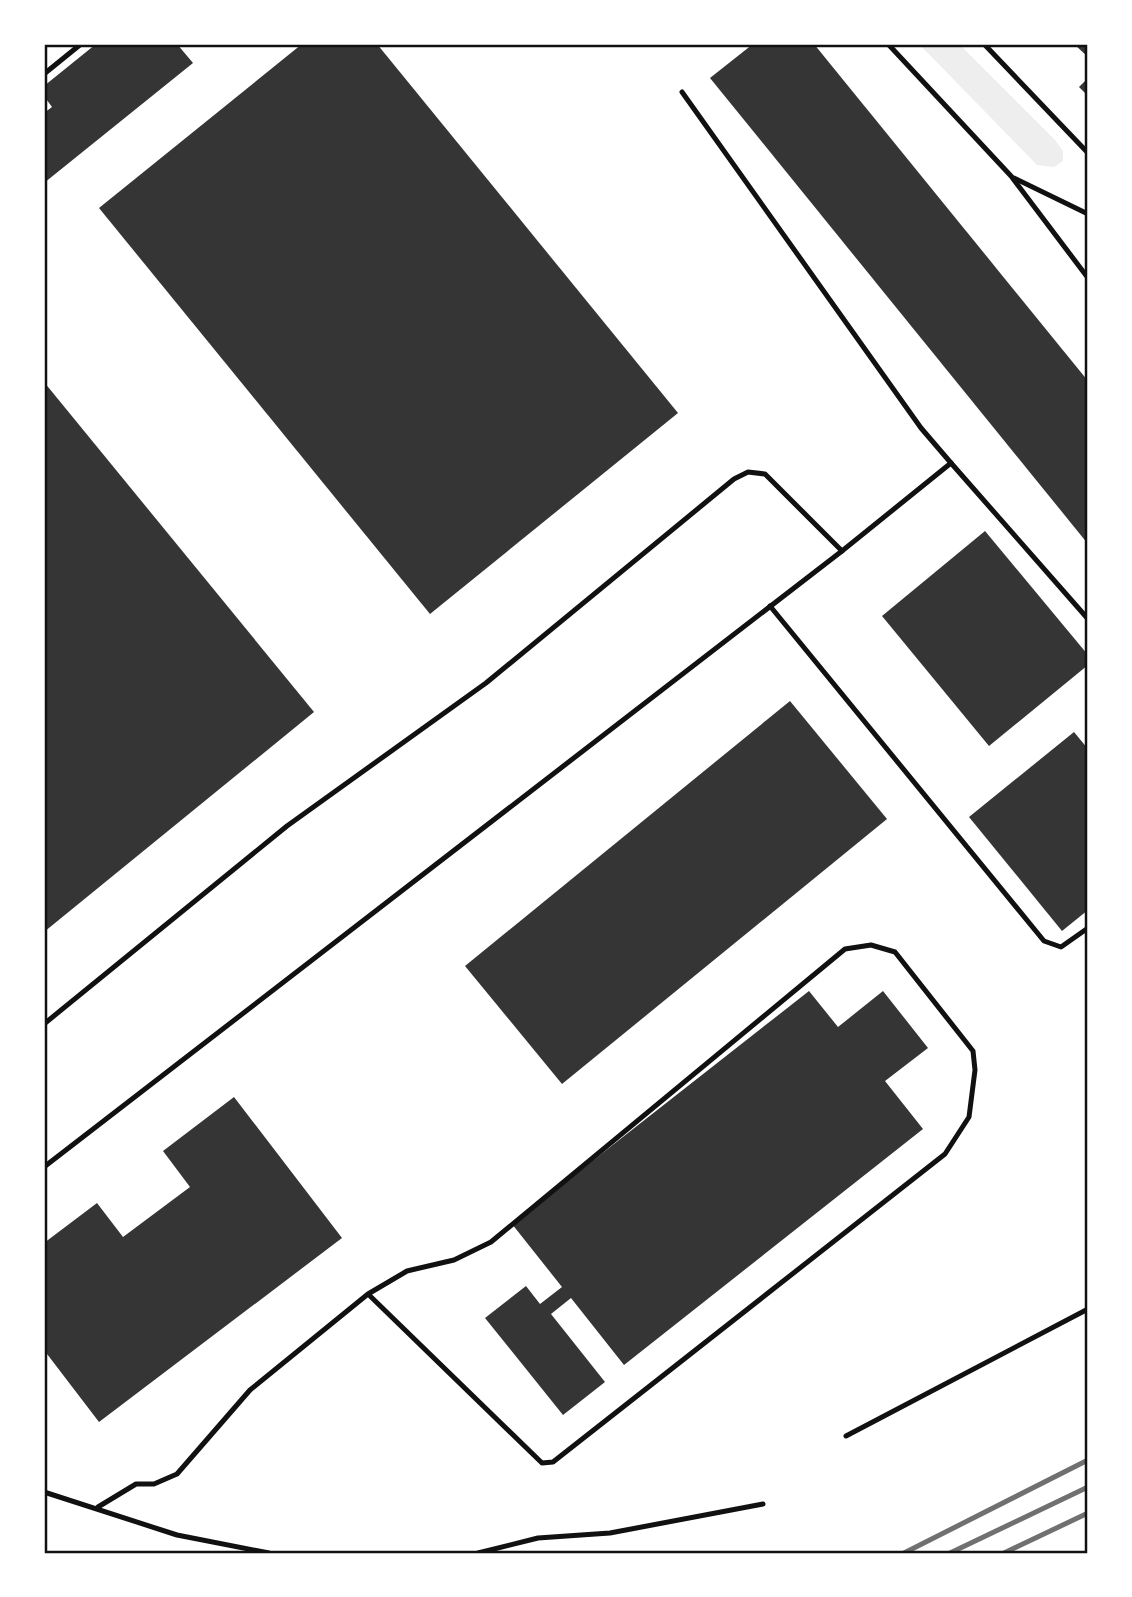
<svg xmlns="http://www.w3.org/2000/svg" width="1132" height="1597" font-family="'Source Sans 3',sans-serif">
<style>
.green{fill:#eee}
.building{fill:#353535}
.lines{fill:none;stroke-linecap:round;stroke-linejoin:round}
.service{stroke:#111;stroke-width:5}
.rail{stroke:#707070;stroke-width:5}
.neatline{fill:none;stroke:#111;stroke-width:2.5}
</style>
<rect width="100%" height="100%" fill="#fff"/>
<!-- green -->
<path class="green" d="M919 44H959L1055 140 1063 151V161L1054 167 1037 165Z"/>
<!-- building -->
<g class="building">
<path d="M96 44H177L193 63 44 183V113L52 107 44 96V86Z"/>
<path d="M302 44H377L678 413 430 614 99 208Z"/>
<path d="M753 44H814L1088 381V544L710 78Z"/>
<path d="M1074 44H1088V57Z"/>
<path d="M1088 78V96L1079 87Z"/>
<path d="M44 382 314 712 44 932Z"/>
<path d="M985 531 1088 655V665L989 746 882 616Z"/>
<path d="M790 701 887 819 562 1084 465 966Z"/>
<path d="M1074 732 1088 749V910L1062 931 969 817Z"/>
<path d="M809 991 838 1027 883 991 928 1048 885 1081 923 1129 624 1365 571 1298 551 1314 605 1382 563 1415 485 1318 526 1286 540 1304 562 1287 512 1224Z"/>
<path d="M234 1097 342 1238 99 1422 44 1350V1243L97 1203 123 1237 190 1187 163 1151Z"/>
</g>
<g class="lines">
<!-- service -->
<g class="service">
<path d="M888 44 1011 176 1088 278"/>
<path d="M984 44 1088 153"/>
<path d="M44 74 81 44"/>
<path d="M682 92 921 428 951 463"/>
<path d="M1014 178 1088 214"/>
<path d="M770 606 1044 941 1061 947 1088 928"/>
<path d="M44 1024 287 826 486 683 734 479 748 472 765 474 842 551"/>
<path d="M44 1167 842 551 951 463 1088 619"/>
<path d="M846 1436 1088 1309"/>
<path d="M44 1492 177 1535 269 1553"/>
<path d="M98 1507 136 1484H154L177 1474 250 1390 368 1294 407 1271 454 1260 491 1242 845 949 871 945 895 952 973 1051 975 1070 969 1117 945 1154 553 1462 542 1463 368 1294"/>
<path d="M478 1553 538 1538 610 1533 763 1504"/>
</g>
<!-- rail -->
<g class="rail">
<path d="M904 1553 1088 1460"/>
<path d="M950 1553 1088 1487"/>
<path d="M1004 1553 1088 1513"/>
</g>
</g>
<!-- border -->
<rect width="1132" height="1597" fill="none" stroke="#ffffff" stroke-width="91"/>
<rect x="46" y="46" width="1040" height="1506" class="neatline"/>
</svg>
